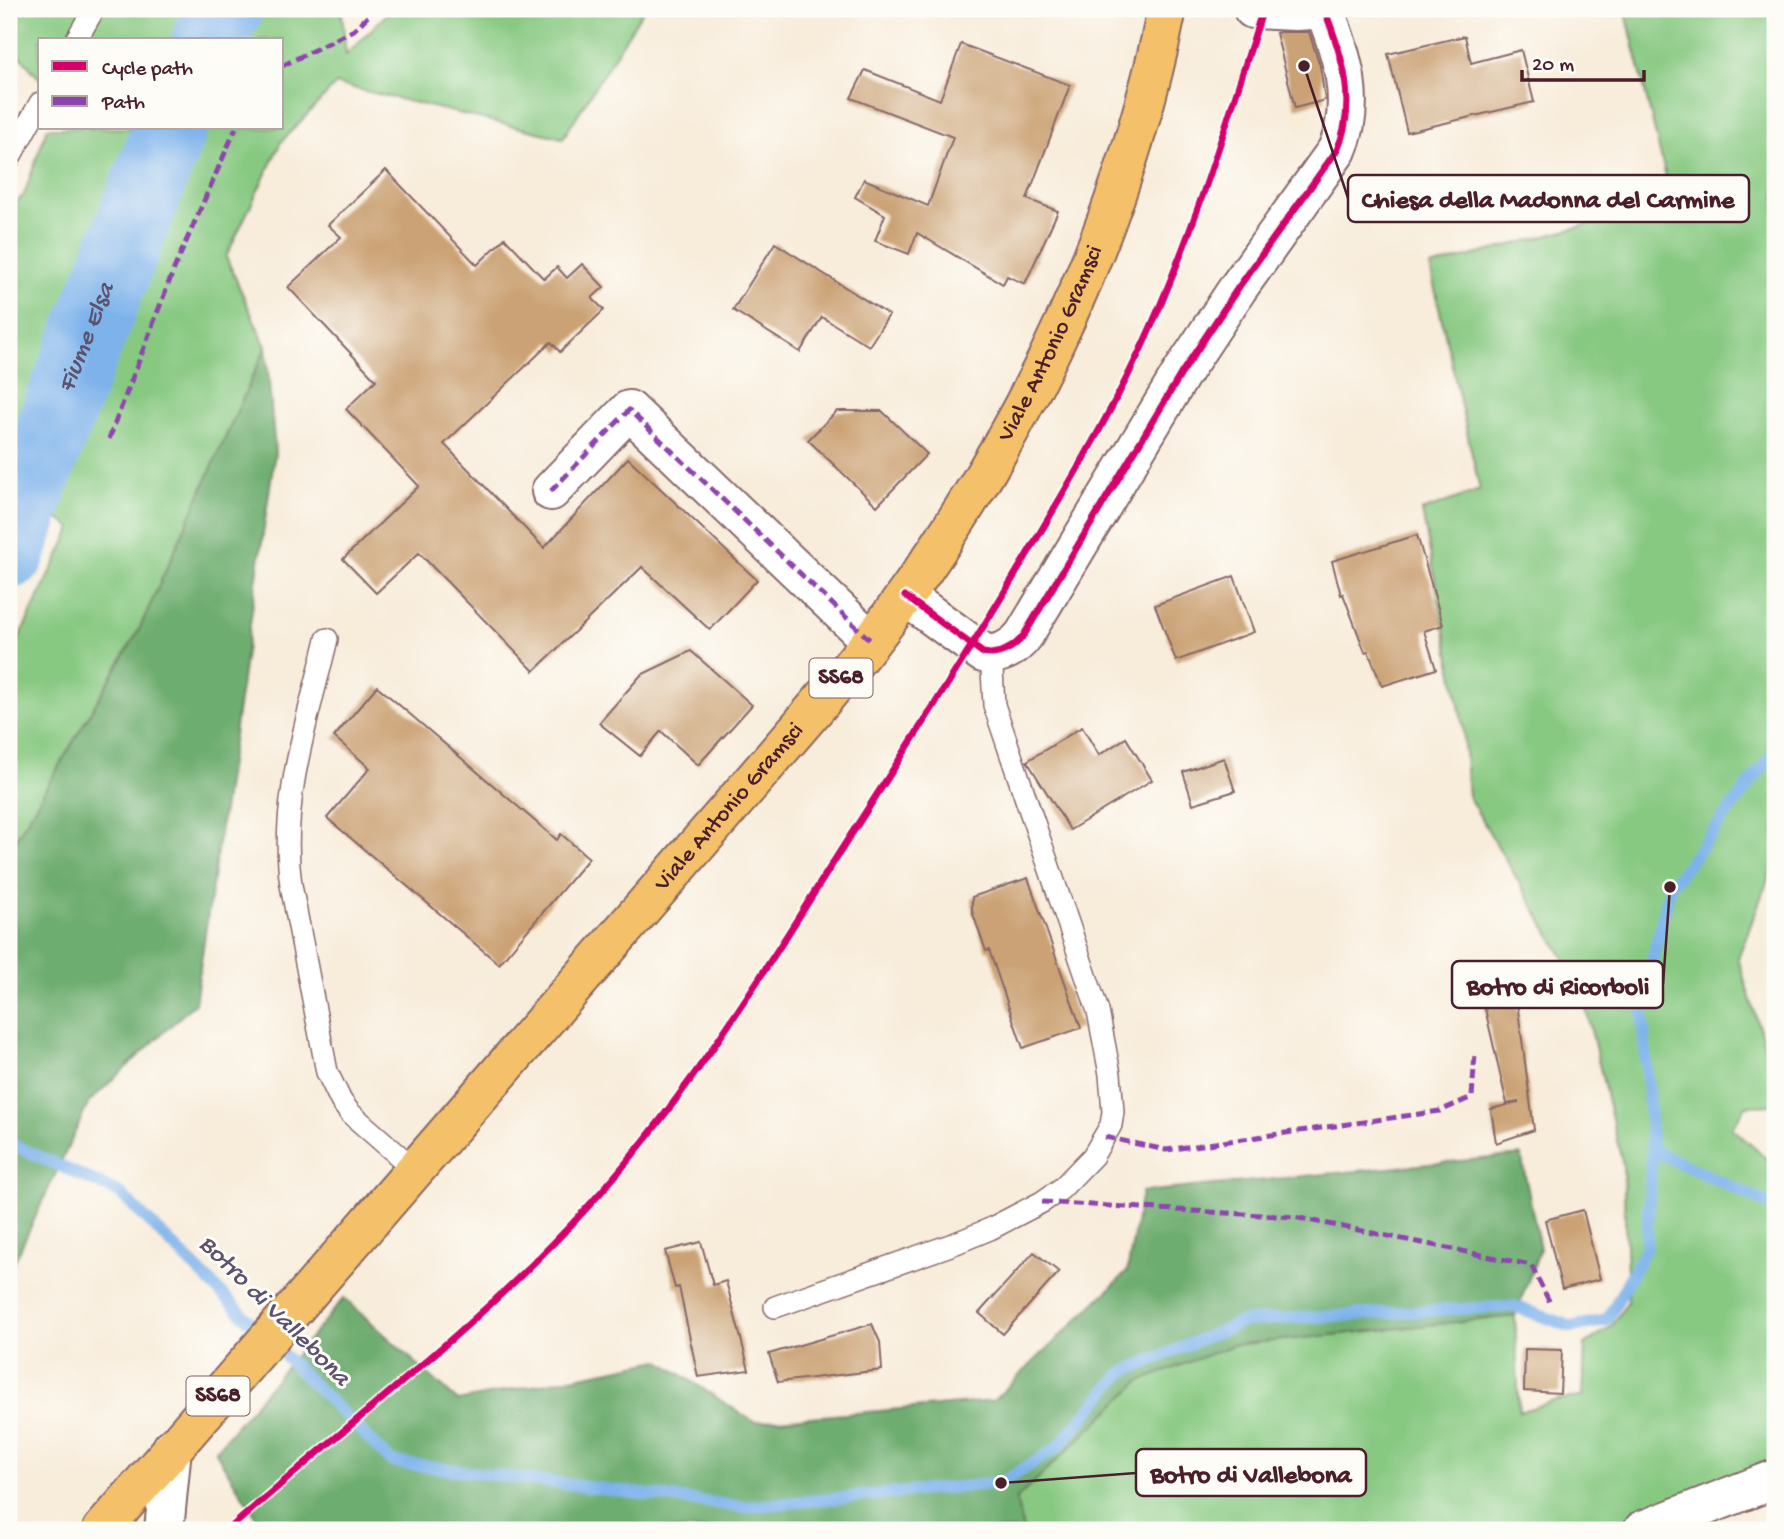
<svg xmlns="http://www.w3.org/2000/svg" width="1784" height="1539" font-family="'Gochi Hand',sans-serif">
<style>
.green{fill:#88c982;stroke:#697456;stroke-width:2}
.forest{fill:#6ead70;stroke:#5c664e;stroke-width:2}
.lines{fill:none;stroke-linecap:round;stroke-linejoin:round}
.stream{stroke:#7db2eb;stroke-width:12}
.river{stroke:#7db2eb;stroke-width:74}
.building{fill:#cba274}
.lane-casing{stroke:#876768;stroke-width:24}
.street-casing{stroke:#876768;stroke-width:42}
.primary-casing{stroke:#876768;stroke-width:42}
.lane{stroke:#fff;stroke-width:21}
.street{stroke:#fff;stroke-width:38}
.primary{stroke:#f4c16a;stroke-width:38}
.quiet{stroke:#8e44ad;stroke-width:5;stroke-dasharray:10 5;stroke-linecap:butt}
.cycleway-casing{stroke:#fdfcf7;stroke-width:11}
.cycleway{stroke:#d6006c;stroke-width:7}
.labels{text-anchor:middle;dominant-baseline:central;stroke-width:6;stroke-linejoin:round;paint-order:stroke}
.shield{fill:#fdfcf7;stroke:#806168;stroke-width:2}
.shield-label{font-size:23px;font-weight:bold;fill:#4a1f2b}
.street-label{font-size:24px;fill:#4a1f2b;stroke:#fdfcf7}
.water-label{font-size:26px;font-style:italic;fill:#5c526e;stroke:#fdfcf7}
.leader{fill:none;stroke:#4a1f2b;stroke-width:2.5}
.callout-dot{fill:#4a1f2b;stroke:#fdfcf7;stroke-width:2.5}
.callout{fill:#fdfcf7;stroke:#4a1f2b;stroke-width:2.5}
.callout-label{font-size:26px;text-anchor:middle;font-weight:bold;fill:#4a1f2b}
</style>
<rect width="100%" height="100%" fill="#fdfcf7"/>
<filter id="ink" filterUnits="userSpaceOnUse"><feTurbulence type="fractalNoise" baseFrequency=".0143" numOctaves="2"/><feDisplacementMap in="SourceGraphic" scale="14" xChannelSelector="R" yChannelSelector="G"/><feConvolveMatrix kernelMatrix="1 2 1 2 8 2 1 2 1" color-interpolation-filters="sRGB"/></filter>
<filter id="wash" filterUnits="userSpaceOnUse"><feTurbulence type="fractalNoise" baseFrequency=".00686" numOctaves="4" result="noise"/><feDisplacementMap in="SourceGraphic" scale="28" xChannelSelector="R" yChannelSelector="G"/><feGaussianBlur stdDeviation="1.57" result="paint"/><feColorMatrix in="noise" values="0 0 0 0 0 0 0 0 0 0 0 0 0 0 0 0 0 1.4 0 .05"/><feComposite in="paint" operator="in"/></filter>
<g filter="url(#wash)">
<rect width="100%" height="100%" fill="#f8ecda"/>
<!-- green -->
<g class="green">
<path d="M9 9H346L342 13 346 55 392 9H644L563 138 336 84 281 142 226 257 266 347 139 630 9 851V659L72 528 9 486V208L24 195 47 128H282V40H40V79L9 44Z"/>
<path d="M1625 9H1775V861L1738 958 1770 1064H1775V1105L1746 1106 1732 1128 1775 1166V1468L1599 1530H1023L1016 1499 1140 1381 1233 1345 1515 1316 1519 1412 1560 1399 1583 1397 1585 1344 1612 1326 1628 1301 1623 1166 1581 987 1468 796 1463 726 1422 511 1480 490 1430 267 1672 202Z"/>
</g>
<!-- forest -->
<g class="forest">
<path d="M266 347 275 452 195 1003 89 1102 11 1269 9 1268V851L139 630Z"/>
<path d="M1521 1155 1540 1249 1515 1316 1233 1345 1140 1381 1016 1499 1023 1530H264L215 1451 344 1298 458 1401 659 1360 754 1422 993 1401 1127 1272 1142 1192Z"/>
</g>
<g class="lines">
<!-- stream -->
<g class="stream">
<path d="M9 1143 120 1193 392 1462 744 1507 1001 1483 1057 1448 1121 1373 1244 1321 1514 1306 1572 1327 1607 1320 1646 1248 1652 1150 1775 1207"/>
<path d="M1652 1150 1642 1004 1670 887 1775 751"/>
</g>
<!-- river -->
<g class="river">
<path d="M209 40 226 9"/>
<path id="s1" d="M9 552 33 477 170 128"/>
</g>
</g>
<g id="blocks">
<!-- building -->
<g class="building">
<path d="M1280 32H1309L1320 66 1325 100 1295 108 1276 33Z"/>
<path d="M1465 36 1471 63 1521 50 1534 102 1407 132 1388 54Z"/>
<path d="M961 44 1070 85 1027 199 1058 211 1025 284 1007 276 1003 284 917 233 909 254 875 241 885 215 855 197 864 179 928 206 953 137 851 98 865 70 940 100Z"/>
<path d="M386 170 477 265 505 238 544 279 557 267 567 278 582 264 604 287 592 298 604 310 560 352 551 342 444 444 544 548 628 458 757 580 710 630 642 567 534 671 419 553 376 593 343 559 419 486 346 409 376 380 288 287 341 237 328 225Z"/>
<path d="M775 243 889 315 869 346 822 317 800 352 733 310Z"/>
<path d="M837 411H882L927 454 877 506 808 440Z"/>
<path d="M1417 535 1443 625 1424 631 1436 669 1382 686 1368 651 1365 652 1343 594 1341 595 1332 561Z"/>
<path d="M1234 576 1254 632 1176 661 1155 605Z"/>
<path d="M691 651 752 705 698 765 661 731 640 756 599 723 641 675Z"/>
<path d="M377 686 557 840 561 834 589 858 499 964 327 818 370 768 334 737Z"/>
<path d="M1082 727 1099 755 1126 738 1152 780 1070 830 1027 761Z"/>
<path d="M1224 758 1235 791 1193 804 1183 772Z"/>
<path d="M1028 878 1081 1028 1023 1048 989 950 986 951 972 911V897Z"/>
<path d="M1516 995 1534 1130 1496 1143 1491 1109 1519 1102 1507 1104 1483 1000Z"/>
<path d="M1583 1210 1600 1279 1562 1289 1545 1220Z"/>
<path d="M701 1242 713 1285 726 1281 749 1370 698 1377 679 1287 675 1288 665 1251Z"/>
<path d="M1034 1252 1059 1272 1003 1334 979 1313Z"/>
<path d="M872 1324 880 1342 882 1370 778 1382 769 1354Z"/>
<path d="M1525 1349 1562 1350 1560 1393 1524 1391Z"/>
</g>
</g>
</g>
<g filter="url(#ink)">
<use href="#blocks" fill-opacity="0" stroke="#876768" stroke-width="2"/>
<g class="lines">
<defs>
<g id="lane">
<path d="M76 40 94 9"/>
<path d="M9 159 40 103"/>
<path d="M327 639C308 719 279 802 291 885L327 1072 341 1101 350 1113 415 1170"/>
<path d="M775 1307 956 1243 990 1229 1042 1202 1061 1189 1093 1156 1111 1125 1113 1112 1110 1074 1098 1011 994 705 992 670 999 653"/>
</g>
<g id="street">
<path d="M1253 9 1295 11 1331 9"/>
<path d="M551 491 629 410 871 641"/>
<path d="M905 596 983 653C999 657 1015 647 1024 635L1181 374 1238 288 1337 150C1358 103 1342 54 1324 9"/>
<path d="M164 1530 172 1448"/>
<path d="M1643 1530 1775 1479"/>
</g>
<g id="primary">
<path id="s2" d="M102 1530 770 761C816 707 864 654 905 596 1030 422 1125 220 1167 9"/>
</g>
</defs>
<!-- lane casing -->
<use href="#lane" class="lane-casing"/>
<!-- street casing -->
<use href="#street" class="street-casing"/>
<!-- primary casing -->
<use href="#primary" class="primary-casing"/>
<!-- lane -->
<use href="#lane" class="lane"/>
<!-- street -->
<use href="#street" class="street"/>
<!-- primary -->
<use href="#primary" class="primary"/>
<!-- quiet -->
<g class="quiet">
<path d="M282 66 354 30 375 9"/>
<path d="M109 439 174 269 236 128"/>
<path d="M551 491 629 410 871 641"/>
<path d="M1105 1137 1166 1150 1440 1111 1472 1097 1475 1054"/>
<path d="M1042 1202 1294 1217 1531 1265 1551 1305"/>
</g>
<defs>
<g id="cycleway">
<path d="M905 596 983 653C999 657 1015 647 1024 635L1181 374 1238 288 1337 150C1358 103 1342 54 1324 9"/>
<path d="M228 1530C347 1424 476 1329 584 1211 687 1100 764 971 845 844 906 750 967 655 1025 558 1065 491 1105 424 1139 353 1191 243 1226 125 1263 9"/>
</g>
</defs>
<!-- cycleway casing -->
<use href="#cycleway" class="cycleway-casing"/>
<!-- cycleway -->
<use href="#cycleway" class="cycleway"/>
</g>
</g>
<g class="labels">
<!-- shield labels -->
<g class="shield">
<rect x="809.5" y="658.5" width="63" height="39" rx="5"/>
<rect x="186.5" y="1376.5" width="63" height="39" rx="5"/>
</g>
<g class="shield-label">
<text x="841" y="678">SS68</text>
<text x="218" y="1396">SS68</text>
</g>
<!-- street labels -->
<g class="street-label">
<text stroke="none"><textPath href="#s2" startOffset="1524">Viale Antonio Gramsci</textPath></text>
<text stroke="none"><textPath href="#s2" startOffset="957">Viale Antonio Gramsci</textPath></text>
</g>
<!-- water labels -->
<g class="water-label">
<text stroke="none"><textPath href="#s1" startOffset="228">Fiume Elsa</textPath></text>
<text transform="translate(273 1312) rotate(45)">Botro di Vallebona</text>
</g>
</g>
<!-- callouts -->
<path class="leader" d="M1304 66L1348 198M1670 887L1663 984M1001 1483L1136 1473"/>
<g class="callout-dot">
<circle cx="1304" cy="66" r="7"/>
<circle cx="1670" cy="887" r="7"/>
<circle cx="1001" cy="1483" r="7"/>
</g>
<g class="callout">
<rect x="1348" y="175" width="401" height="47" rx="7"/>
<rect x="1452" y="961" width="211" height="47" rx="7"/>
<rect x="1136" y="1449" width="230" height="47" rx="7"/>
</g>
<g class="callout-label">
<text x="1548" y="207">Chiesa della Madonna del Carmine</text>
<text x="1558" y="994">Botro di Ricorboli</text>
<text x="1251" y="1482">Botro di Vallebona</text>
</g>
<!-- margin -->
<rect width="1784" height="1539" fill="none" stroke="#fdfcf7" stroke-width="35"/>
<!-- legend -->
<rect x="38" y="38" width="245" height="91" fill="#fdfcf7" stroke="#b5a4a5" stroke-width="2"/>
<rect x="52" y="61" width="35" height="10" fill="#d6006c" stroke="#b5a4a5" stroke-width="2"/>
<text x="102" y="74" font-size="21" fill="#4a1f2b">Cycle path</text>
<rect x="52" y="96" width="35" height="10" fill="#8e44ad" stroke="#b5a4a5" stroke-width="2"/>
<text x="102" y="108" font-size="21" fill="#4a1f2b">Path</text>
<!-- scale -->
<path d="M1522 70v10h122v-10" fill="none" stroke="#4a1f2b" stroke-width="3.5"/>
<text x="1532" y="70" font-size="21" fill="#4a1f2b" stroke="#fdfcf7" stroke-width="5" paint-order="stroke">20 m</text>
</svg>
